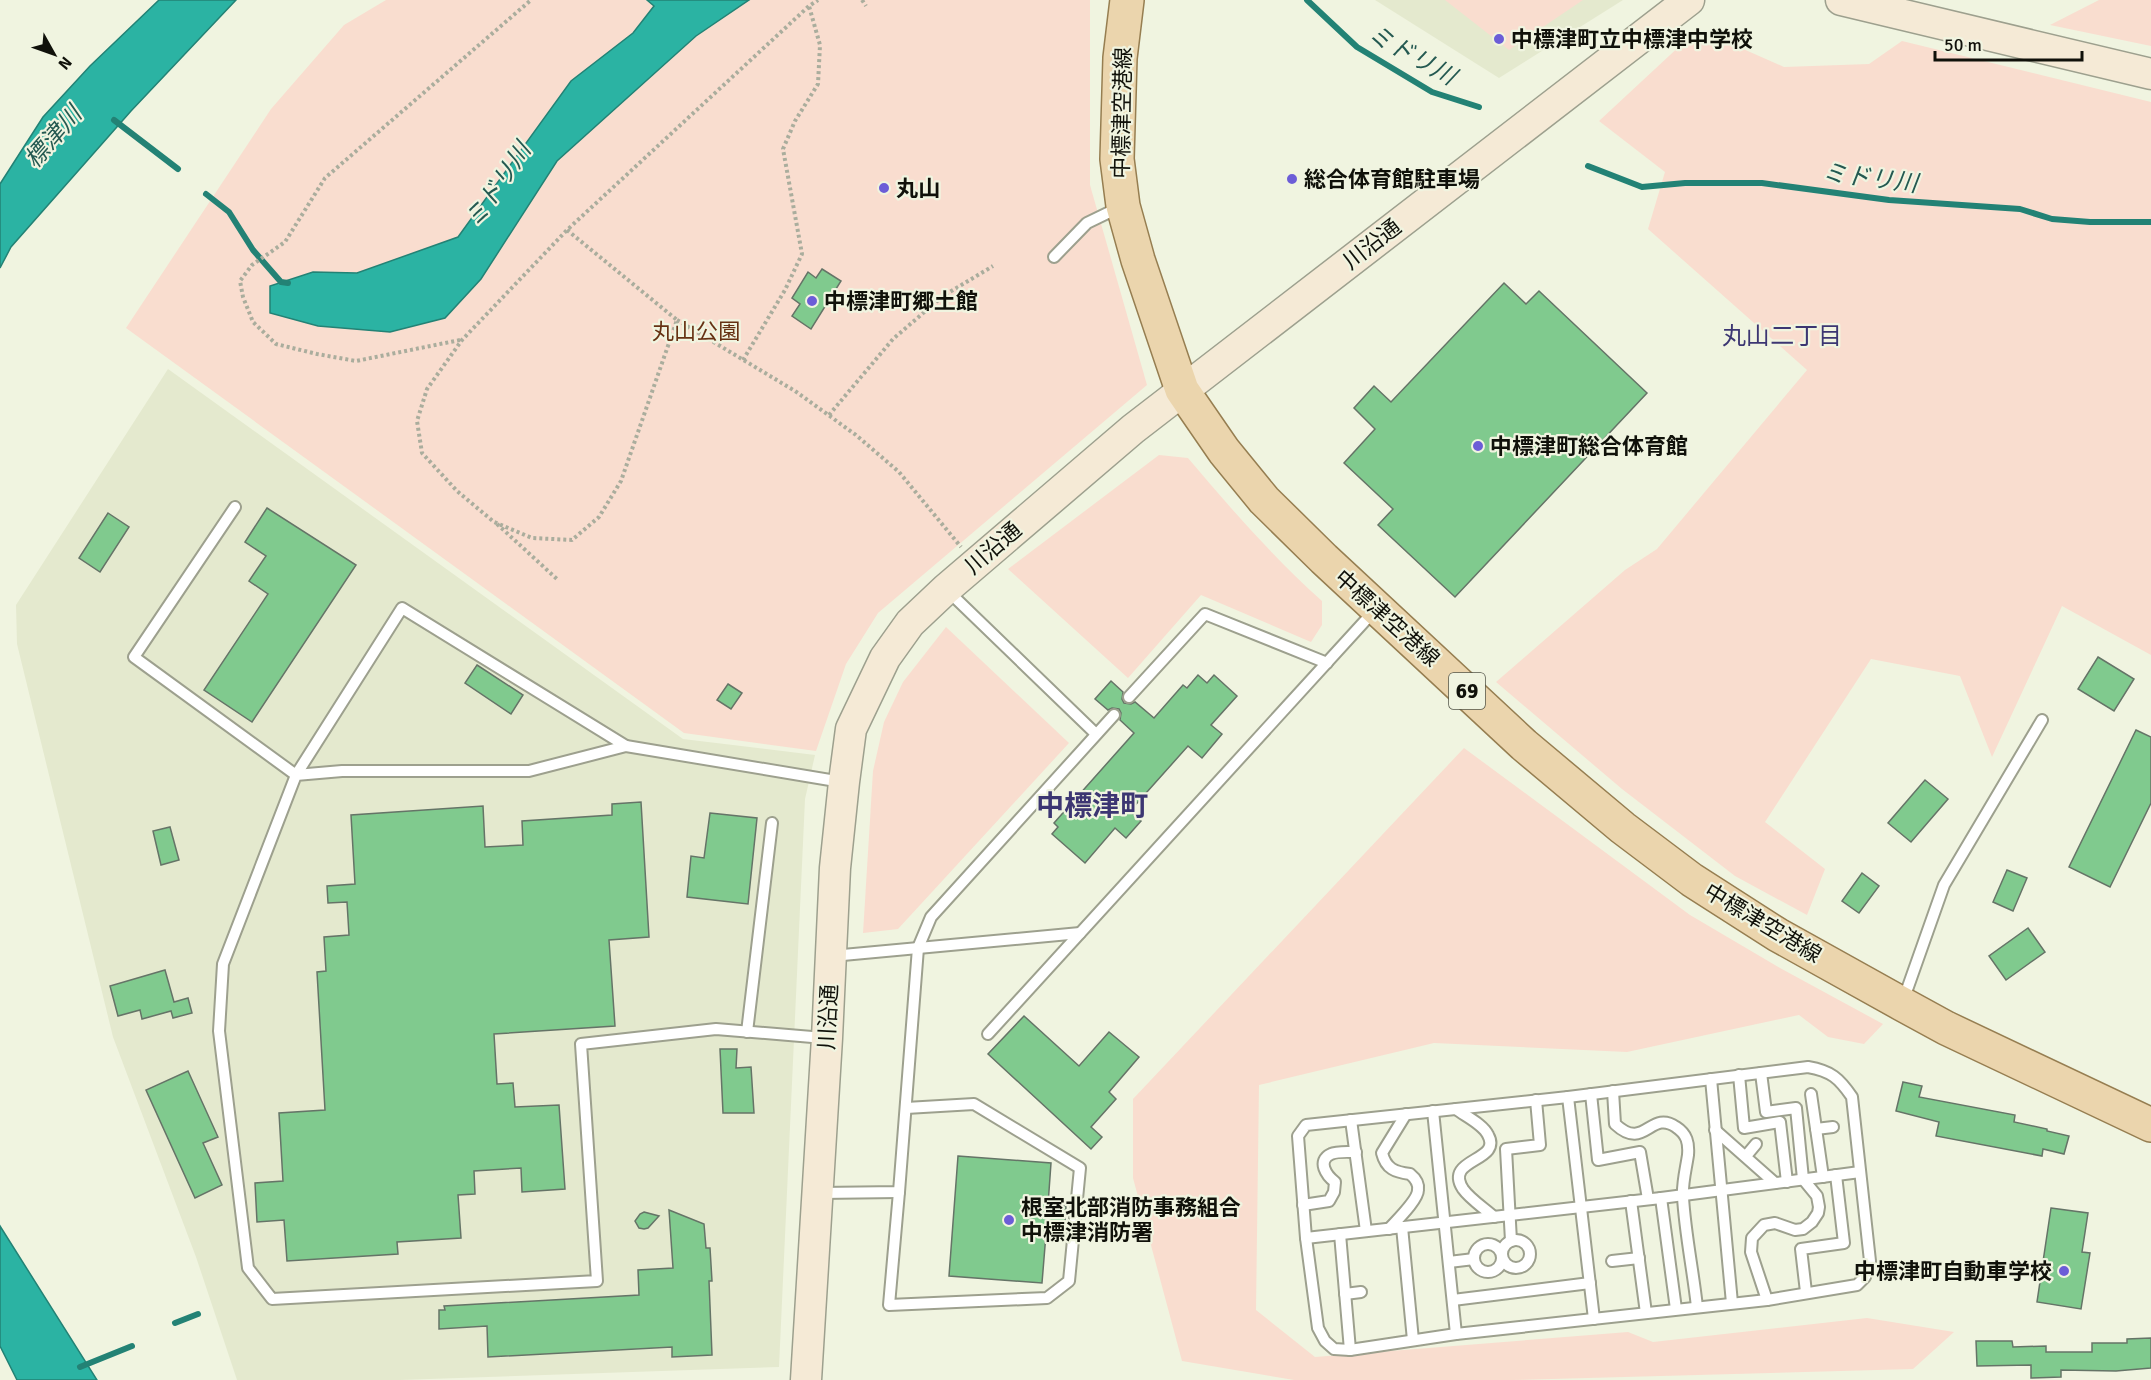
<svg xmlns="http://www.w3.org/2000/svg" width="2151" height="1380" font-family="Signika,'Noto Sans JP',sans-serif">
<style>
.built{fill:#e4e9ce}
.green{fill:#f9ddcf}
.water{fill:#2bb3a3;stroke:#238275;stroke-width:1.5}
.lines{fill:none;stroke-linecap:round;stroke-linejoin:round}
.stream{stroke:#238275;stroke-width:6}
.building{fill:#80ca8e;stroke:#657467;stroke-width:1.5}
.lane-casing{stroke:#9da08e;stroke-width:14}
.secondary-casing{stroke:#9da08e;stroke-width:33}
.primary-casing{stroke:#967e51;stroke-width:36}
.path{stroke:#aaad9d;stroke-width:4;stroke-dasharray:3 3;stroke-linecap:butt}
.lane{stroke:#fff;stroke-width:10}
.secondary{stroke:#f5ead6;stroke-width:30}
.primary{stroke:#ebd5ad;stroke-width:33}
.poi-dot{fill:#6c5dd7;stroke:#f0f4e0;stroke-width:2}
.labels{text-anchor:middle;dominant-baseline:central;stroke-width:4.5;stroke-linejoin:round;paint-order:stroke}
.shield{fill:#f0f4e0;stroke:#53554a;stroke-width:1.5}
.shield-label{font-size:21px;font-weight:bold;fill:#10110a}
.poi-label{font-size:22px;font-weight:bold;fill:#10110a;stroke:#f0f4e0;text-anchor:start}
.street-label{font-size:22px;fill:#10110a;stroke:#f0f4e0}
.park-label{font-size:22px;fill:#663113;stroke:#f0f4e0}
.water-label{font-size:24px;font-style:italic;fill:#245951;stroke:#f0f4e0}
.neighbourhood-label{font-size:24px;fill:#3c3672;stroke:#f0f4e0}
.district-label{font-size:28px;font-weight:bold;fill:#3c3672;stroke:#f0f4e0}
</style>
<rect width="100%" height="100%" fill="#f0f4e0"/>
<!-- built -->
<g class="built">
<path d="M1375 0H1623L1499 78Z"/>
<path d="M168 369 683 739 815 755 805 799 779 1367 400 1380H237L196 1257 113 1037 17 644 16 605Z"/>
</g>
<!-- green -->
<g class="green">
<path d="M386 0H1090V185L1147 385 878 613 846 664 816 751 684 733 126 328 271 109 344 25Z"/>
<path d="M1445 0H1583L1509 50Z"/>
<path d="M2099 0H2151V46L2050 25Z"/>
<path d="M1698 29 1784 67 1869 64 1902 41 2151 102V655L2062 606 1992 757 1960 676 1871 659 1765 822 1825 869 1807 915 1735 876 1622 789 1496 682 1625 570 1657 549 1807 370 1648 229 1665 172 1599 121Z"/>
<path d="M1159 455 1188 458C1231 509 1273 557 1322 601V625L1311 642 1201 595 1128 678 1008 569Z"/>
<path d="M946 627 1069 743 898 929 863 933 873 771 884 722 903 682Z"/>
<path d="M1464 748 1690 915 1780 968 1883 1024 1864 1044 1828 1037 1799 1015 1627 1052 1434 1043 1259 1085 1256 1310 1315 1357 1628 1332 1653 1342 1867 1318 1954 1332 1913 1369 1513 1380H1294L1182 1361 1133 1178V1099Z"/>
</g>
<!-- water -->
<g class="water">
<path d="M159 0H236L131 111 11 247 0 268V184L43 117 90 66Z"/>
<path d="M647 0H749L696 36 557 161 481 279 445 318 390 332 318 326 270 313V286L313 272 357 273 458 237 571 81 633 33 654 6Z"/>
<path d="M0 1226 97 1380H17L0 1346Z"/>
</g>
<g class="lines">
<!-- stream -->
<g class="stream">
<path d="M1307 0 1357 47 1432 92 1479 107"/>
<path d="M114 120 178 169"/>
<path d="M1588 166 1642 187 1685 183H1762L1889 200 2020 209 2052 219 2090 222H2151"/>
<path d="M206 194 229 212 253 250 281 282 288 283"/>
<path d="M175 1323 198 1314"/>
<path d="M80 1367 132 1346"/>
</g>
</g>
<!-- building -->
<g class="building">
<path d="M822 269 841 281 811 329 792 316 800 304 792 298 808 272 816 278Z"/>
<path d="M1504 283 1526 304 1539 291 1647 393 1455 597 1378 525 1393 509 1344 463 1375 429 1354 408 1374 386 1391 402Z"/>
<path d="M267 508 356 565 252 722 204 690 268 594 249 581 266 556 245 542Z"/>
<path d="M108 513 129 527 100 572 79 558Z"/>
<path d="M2098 657 2134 679 2114 711 2078 689Z"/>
<path d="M477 665 523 695 511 714 465 683Z"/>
<path d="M1198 675 1207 683 1214 675 1237 696 1211 725 1222 734 1202 758 1188 746 1130 811 1141 821 1126 838 1115 828 1085 863 1052 834 1058 827 1054 823 1134 733 1120 720 1121 713 1119 709 1112 708 1108 710 1095 699 1111 681 1123 692 1122 699 1124 703 1131 704 1135 702 1154 718 1183 685 1187 688Z"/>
<path d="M728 684 742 693 731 709 717 700Z"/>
<path d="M2136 730 2151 737V803L2110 887 2069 867Z"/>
<path d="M1925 780 1948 799 1911 842 1888 823Z"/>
<path d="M641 802 649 937 609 940 615 1026 494 1034 497 1084 513 1083 515 1107 559 1105 565 1189 522 1192 521 1168 474 1171 475 1194 458 1195 461 1238 397 1242 398 1254 287 1261 284 1220 257 1222 255 1183 283 1181 279 1113 325 1110 317 972 326 971 324 937 349 935 347 902 328 903 327 886 355 884 351 815 483 806 485 847 523 845 522 821 612 815V804Z"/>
<path d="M710 813 757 818 748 904 687 897 691 856 704 858Z"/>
<path d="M170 827 179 860 161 865 153 831Z"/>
<path d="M2007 870 2027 878 2013 911 1993 902Z"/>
<path d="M1862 873 1879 886 1859 913 1842 901Z"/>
<path d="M2028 928 2045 952 2006 980 1989 956Z"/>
<path d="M165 970 174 1002 188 998 192 1013 173 1018 171 1011 142 1019 140 1010 118 1016 110 986Z"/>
<path d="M1024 1016 1079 1066 1109 1032 1139 1057 1109 1092 1116 1099 1091 1127 1102 1137 1091 1149 988 1054Z"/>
<path d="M720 1049H737L736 1068 751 1067 754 1113H723Z"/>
<path d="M188 1071 218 1137 203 1143 222 1185 195 1198 146 1090Z"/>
<path d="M1903 1082 1922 1086 1919 1097 2015 1115 2014 1122 2047 1129V1131L2069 1136 2064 1154 2043 1149 2042 1156 1936 1136 1939 1122 1896 1111Z"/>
<path d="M958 1156 1051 1163 1048 1205 1066 1206 1064 1235 1046 1234 1042 1283 949 1276Z"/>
<path d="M2051 1208 2088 1213 2082 1252 2090 1253 2081 1309 2037 1302Z"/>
<path d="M669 1210 704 1224 706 1248H710L712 1281H709L712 1355 672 1357V1347L488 1357 487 1326 439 1329V1310H445L444 1306 639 1295 638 1270 673 1268Z"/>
<path d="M644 1212 659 1216 648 1228 644 1229 639 1228 635 1221 640 1214Z"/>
<path d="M2151 1338V1368L2116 1371 2061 1370V1377L2031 1378V1365L1977 1366 1976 1341H2012L2013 1347 2046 1346V1352H2092V1343H2127V1339Z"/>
</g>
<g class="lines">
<defs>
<g id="lane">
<path d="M1054 257 1087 223 1120 207"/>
<path d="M235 507 134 657 296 775 402 608 626 746"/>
<path d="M948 591 1096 734"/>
<path d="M1129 697 1205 614 1327 663"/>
<path d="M832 956 1080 933"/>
<path d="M1903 1001 1944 885 2042 720"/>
<path d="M747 1032 772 823"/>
<path d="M988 1034 1374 611"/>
<path d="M824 1038 716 1029 581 1044 597 1281 272 1299 248 1268 219 1031 223 964 296 775 342 771H529L626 746 842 782"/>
<path d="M1808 1067C1831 1071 1839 1078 1852 1097L1870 1261 1865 1277 1857 1285 1767 1300 1456 1334 1350 1350 1334 1349 1325 1341 1318 1328 1306 1238 1298 1136 1306 1125 1568 1097Z"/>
<path d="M1761 1073 1766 1112 1796 1108 1803 1179 1817 1196 1819 1207 1818 1213 1812 1222 1803 1229 1795 1230 1775 1223 1764 1225 1752 1238 1751 1252 1767 1300"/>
<path d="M1739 1075 1744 1128 1780 1122 1787 1182"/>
<path d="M1711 1079 1732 1303"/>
<path d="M1613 1091 1615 1124C1645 1152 1650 1109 1676 1127 1687 1134 1689 1143 1688 1155 1686 1169 1682 1183 1683 1197 1685 1233 1693 1270 1697 1307"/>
<path d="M1591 1094 1598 1160 1640 1152 1648 1199"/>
<path d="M1811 1094 1823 1177"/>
<path d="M1568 1097 1594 1319"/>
<path d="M1456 1109C1465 1116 1483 1124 1488 1135 1503 1162 1443 1158 1463 1189 1470 1199 1484 1208 1494 1217"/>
<path d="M1433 1111 1456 1334"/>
<path d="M1351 1120 1366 1231"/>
<path d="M1816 1129 1833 1127"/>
<path d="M1715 1130 1775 1183"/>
<path d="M1746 1156 1756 1144"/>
<path d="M899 1192 889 1305 1047 1298 1069 1281 1080 1168 974 1104 906 1108"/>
<path d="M820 1193 899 1192 918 948 931 917 1114 715"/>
<path d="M1661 1198 1676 1309"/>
<path d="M1631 1201 1646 1313"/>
<path d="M1303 1205 1329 1201 1334 1192 1335 1182C1327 1176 1316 1161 1331 1154 1337 1151 1348 1152 1356 1152"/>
<path d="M1402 1227 1413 1340"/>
<path d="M1389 1229C1396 1221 1418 1200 1418 1190 1419 1183 1415 1178 1410 1174 1395 1172 1386 1169 1382 1153L1406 1114"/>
<path d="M1340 1234 1350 1350"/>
<path d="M1306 1238 1661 1198 1860 1172"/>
<circle cx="1516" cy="1254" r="14"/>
<path d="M1511 1241 1506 1149 1540 1145 1536 1100"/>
<circle cx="1488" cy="1258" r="14"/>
<path d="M1612 1261 1639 1258"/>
<path d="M1449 1262 1474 1259"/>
<path d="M1806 1292 1801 1249 1844 1243 1836 1175"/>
<path d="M1345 1294 1361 1292"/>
<path d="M1453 1300 1590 1283"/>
</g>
<g id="secondary">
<path d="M1841 0 2151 74"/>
<path d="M806 1380 827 1038 835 868 844 782 851 729 885 658 910 623 946 589 1133 429 1689 0"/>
</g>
<path id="primary" d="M1127 0 1120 58 1117 159 1123 206 1138 260 1182 390 1224 451 1264 500 1324 559 1524 745 1623 828 1692 880 1778 935 1902 1004 1946 1028 2151 1125"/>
</defs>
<!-- lane casing -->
<use href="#lane" class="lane-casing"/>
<!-- secondary casing -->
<use href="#secondary" class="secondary-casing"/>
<!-- primary casing -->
<use href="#primary" class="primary-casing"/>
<!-- path -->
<g class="path">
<path d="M862 0 866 6"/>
<path d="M567 230 677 320 621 481 599 517 572 540 532 538 494 522 457 491 422 453 417 421 427 389 462 340 567 230 809 6 818 0"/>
<path d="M677 320 795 391 856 435 899 472 961 547"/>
<path d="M460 340 356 361 317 354 276 344 253 322 243 297 240 281 252 265 285 242 325 178 531 0"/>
<path d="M743 360 785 290 802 254 783 149 795 121 818 84 820 45 809 6"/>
<path d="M829 415 893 339 943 296 993 266"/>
<path d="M497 524 558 580"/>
</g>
<!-- lane -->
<use href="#lane" class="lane"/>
<!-- secondary -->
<use href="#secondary" class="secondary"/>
<!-- primary -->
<use href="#primary" class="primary"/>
</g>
<!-- markers -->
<g class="poi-dot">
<circle cx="1499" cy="39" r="6"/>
<circle cx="1292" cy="179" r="6"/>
<circle cx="884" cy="188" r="6"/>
<circle cx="812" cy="301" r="6"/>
<circle cx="1478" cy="446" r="6"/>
<circle cx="1009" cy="1220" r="6"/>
<circle cx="2064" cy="1271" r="6"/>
</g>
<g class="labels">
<!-- shield labels -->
<rect class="shield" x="1449" y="673" width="36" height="36" rx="4.5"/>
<g class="shield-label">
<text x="1467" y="691">69</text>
</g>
<!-- poi labels -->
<g class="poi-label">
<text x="1511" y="39">中標津町立中標津中学校</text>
<text x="1304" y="179">総合体育館駐車場</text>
<text x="896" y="188">丸山</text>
<text x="824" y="301">中標津町郷土館</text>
<text x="1490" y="446">中標津町総合体育館</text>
<text x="1021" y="1207">根室北部消防事務組合<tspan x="1021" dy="25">中標津消防署</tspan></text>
<text x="2052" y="1271" text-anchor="end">中標津町自動車学校</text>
</g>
<!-- street labels -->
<g class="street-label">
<text transform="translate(1122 113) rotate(-89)">中標津空港線</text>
<text transform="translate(1372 244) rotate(-38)">川沿通</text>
<text transform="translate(993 548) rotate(-41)">川沿通</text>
<text transform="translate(1387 618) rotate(42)">中標津空港線</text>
<text transform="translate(1763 923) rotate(31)">中標津空港線</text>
<text transform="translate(828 1017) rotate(-87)">川沿通</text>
</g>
<!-- park labels -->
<g class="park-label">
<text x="696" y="331">丸山公園</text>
</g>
<!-- water labels -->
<g class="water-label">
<text transform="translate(1412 55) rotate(29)">ミドリ川</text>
<text transform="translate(53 137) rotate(-49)">標津川</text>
<text transform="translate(1870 178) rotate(7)">ミドリ川</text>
<text transform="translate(498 185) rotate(-56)">ミドリ川</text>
</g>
<!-- neighbourhood labels -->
<g class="neighbourhood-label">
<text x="1782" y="336">丸山二丁目</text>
</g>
<!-- district labels -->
<g class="district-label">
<text x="1092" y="806">中標津町</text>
</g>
</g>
<!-- north arrow -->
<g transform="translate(54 54) rotate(130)" stroke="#f0f4e0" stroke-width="4.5" paint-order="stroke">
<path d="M0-4.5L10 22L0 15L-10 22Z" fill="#10110a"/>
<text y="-9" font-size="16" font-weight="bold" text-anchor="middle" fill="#10110a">N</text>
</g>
<!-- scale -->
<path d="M1935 51v9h147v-9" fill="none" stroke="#10110a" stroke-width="3"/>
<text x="1944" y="51" font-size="18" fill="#10110a" stroke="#f0f4e0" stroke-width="4.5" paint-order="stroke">50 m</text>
</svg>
